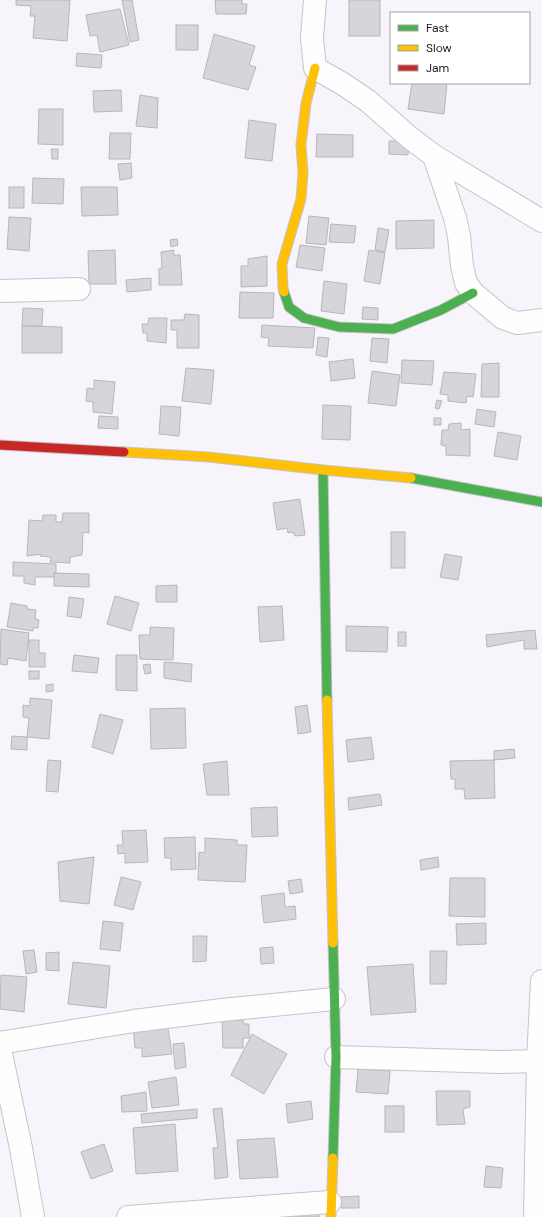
<svg xmlns="http://www.w3.org/2000/svg" width="542" height="1217" font-family="'DM Sans',sans-serif">
<style>
.building{fill:#d6d5d9;stroke:#b7b6bb}
.lines{fill:none;stroke-linecap:round;stroke-linejoin:round}
.street-casing{stroke:#c5c4c8;stroke-width:24}
.fast-casing{stroke:#c5c4c8;stroke-width:11}
.slow-casing{stroke:#c5c4c8;stroke-width:11}
.jam-casing{stroke:#c5c4c8;stroke-width:11}
.street{stroke:#fefefe;stroke-width:22}
.fast{stroke:#4caf50;stroke-width:9}
.slow{stroke:#ffc107;stroke-width:9}
.jam{stroke:#c62828;stroke-width:9}
</style>
<rect width="100%" height="100%" fill="#f7f5fb"/>
<!-- building -->
<g class="building">
<path d="M16 0H70L67 41 33 38 35 16H30L31 6 16 5Z"/>
<path d="M122 0H132L139 40 130 42Z"/>
<path d="M215 0H242V4H247L246 14H216Z"/>
<rect x="349" y="0" width="31" height="36"/>
<path d="M120 9 129 45 100 52 97 35 90 36 86 15Z"/>
<rect x="176" y="25" width="22" height="25"/>
<path d="M214 34 255 46 249 65 256 67 248 90 203 78Z"/>
<path d="M77 53 102 55 101 68 76 66Z"/>
<path d="M412 83H447L444 114 408 109Z"/>
<path d="M121 90 122 111 94 112 93 91Z"/>
<path d="M140 95 158 98 157 128 136 126Z"/>
<path d="M39 109H63V145L38 144Z"/>
<path d="M249 120 276 124 272 161 245 158Z"/>
<path d="M110 133H131L130 159H109Z"/>
<path d="M317 134 353 135V157H316Z"/>
<path d="M389 141H409L408 155 389 154Z"/>
<path d="M51 149H58V159H52Z"/>
<path d="M131 163 132 178 120 180 118 164Z"/>
<path d="M33 178 64 179 63 204 32 203Z"/>
<rect x="9" y="187" width="15" height="21"/>
<path d="M81 187H117L118 215 82 216Z"/>
<path d="M309 216 329 218 326 245 306 243Z"/>
<path d="M9 217 31 218 29 251 7 249Z"/>
<path d="M434 220V248L396 249V221Z"/>
<path d="M331 224 356 226 354 243 329 242Z"/>
<path d="M378 228 389 230 385 252 375 250Z"/>
<path d="M177 239 178 245 171 247 170 240Z"/>
<path d="M300 245 325 248 322 271 296 267Z"/>
<path d="M115 250 116 284H89L88 251Z"/>
<path d="M174 250 173 255H180L182 285H159V269L162 268 161 252Z"/>
<path d="M369 250 385 253 380 284 364 281Z"/>
<path d="M267 256V286L241 287V266H248V259Z"/>
<path d="M151 278V290L127 292 126 280Z"/>
<path d="M324 281 347 284 344 314 321 311Z"/>
<path d="M240 292 274 293 273 318H239Z"/>
<path d="M363 307 378 308V320L362 319Z"/>
<path d="M23 308 43 309 42 326H22Z"/>
<path d="M185 314 199 315V348H177V330H171V320H184Z"/>
<path d="M149 318H167L166 343 147 341V333H143L142 324H148Z"/>
<path d="M262 325 315 328 313 348 268 346 269 338 261 337Z"/>
<path d="M22 326 62 327V353H22Z"/>
<path d="M318 337 329 338 327 357 316 355Z"/>
<path d="M372 338 389 339 387 363 370 361Z"/>
<path d="M353 359 355 378 331 381 329 362Z"/>
<path d="M402 360 434 361 432 385 401 383Z"/>
<path d="M499 363V397H481L482 364Z"/>
<path d="M186 368 214 370 211 404 182 401Z"/>
<path d="M372 371 400 375 396 406 368 403Z"/>
<path d="M444 372 476 374 473 397 467 396 466 403 448 401V395L440 394Z"/>
<path d="M94 380 115 382 112 414 93 412V402L86 401 87 388 94 389Z"/>
<path d="M437 400 442 401 439 409 435 408Z"/>
<path d="M323 405 351 406 350 440 322 439Z"/>
<path d="M161 406 181 407 179 436 159 434Z"/>
<path d="M477 409 496 412 494 427 475 424Z"/>
<path d="M99 416 118 417V429L98 428Z"/>
<rect x="434" y="418" width="7" height="7"/>
<path d="M461 423V430L470 429V456L446 455V446L441 445 442 430H448L449 424Z"/>
<path d="M498 432 521 436 517 460 494 456Z"/>
<path d="M300 499 305 535 295 536 293 532 288 533 287 528 277 530 273 503Z"/>
<path d="M63 513H89V533L83 532 82 555 70 557V563L50 562 51 557 40 556 41 554 27 556 29 520 42 521 43 515H56V522H62Z"/>
<rect x="391" y="532" width="14" height="36"/>
<path d="M445 554 462 557 458 580 440 577Z"/>
<path d="M13 562 56 564V573H54V577H35V585L24 583V576H13Z"/>
<path d="M54 573 89 574V587L54 586Z"/>
<path d="M177 585V602H156V586Z"/>
<path d="M115 596 139 603 131 631 107 624Z"/>
<path d="M69 597 84 599 81 618 67 616Z"/>
<path d="M11 603 27 606V609L36 610 35 619 39 620 38 628H33V631L7 627Z"/>
<path d="M282 606 284 640 260 642 258 607Z"/>
<path d="M346 626 388 627 387 652 346 651Z"/>
<path d="M150 627 174 628 173 660 140 659 139 635H150Z"/>
<path d="M1 629 29 633 26 661 8 658 7 665 0 664Z"/>
<path d="M535 630 537 649H524V640L487 647 486 635Z"/>
<rect x="398" y="632" width="8" height="14"/>
<path d="M29 640H39V653H45V667H29Z"/>
<path d="M74 655 99 658 97 673 72 671Z"/>
<path d="M116 655H137V691L116 690Z"/>
<path d="M164 662 192 664 191 682 164 678Z"/>
<path d="M150 664 151 673 145 674 143 665Z"/>
<rect x="29" y="671" width="10" height="8"/>
<path d="M53 684V691L46 692V685Z"/>
<path d="M30 698 52 700 49 739 27 737 29 718 23 717V705L30 706Z"/>
<path d="M307 705 311 732 298 734 295 707Z"/>
<path d="M185 708 186 748 151 749 150 709Z"/>
<path d="M100 714 123 720 113 754 92 747Z"/>
<path d="M12 736 27 737V750L11 749Z"/>
<path d="M371 737 374 759 348 762 346 740Z"/>
<path d="M514 749 515 758 494 760V751Z"/>
<path d="M48 760 61 761 58 792 46 791Z"/>
<path d="M494 760 495 798 465 799 464 789H455V779H451L450 761Z"/>
<path d="M227 761 229 795H207L203 764Z"/>
<path d="M380 794 382 805 349 810 348 798Z"/>
<path d="M277 807 278 836 252 837 251 808Z"/>
<path d="M146 830 148 862 125 863V853L118 854 117 845H123L122 831Z"/>
<path d="M195 837 196 869 171 870V858H165L164 838Z"/>
<path d="M205 838 237 840V845H247L245 882 198 880 199 852 205 853Z"/>
<path d="M94 857 89 904 60 901 58 862Z"/>
<path d="M438 857 439 867 421 870 420 860Z"/>
<path d="M121 877 141 882 133 910 114 905Z"/>
<path d="M450 878H485V917L449 916Z"/>
<path d="M301 879 303 892 290 894 288 881Z"/>
<path d="M284 893 285 907 295 906 296 919 264 923 261 896Z"/>
<path d="M103 921 123 923 120 951 100 949Z"/>
<path d="M486 923V944L457 945 456 924Z"/>
<path d="M193 936H207L206 961 193 962Z"/>
<path d="M273 947 274 963 261 964 260 948Z"/>
<path d="M34 950 37 972 26 974 23 951Z"/>
<path d="M430 951H447L446 984H430Z"/>
<path d="M59 952V971L46 970V953Z"/>
<path d="M73 962 110 966 106 1008 68 1004Z"/>
<path d="M413 964 416 1012 371 1015 367 967Z"/>
<path d="M1 975 27 977 24 1012 0 1009Z"/>
<path d="M226 1015 234 1016V1021L243 1020 244 1024H249V1038H243V1048H223L222 1021H226Z"/>
<path d="M167 1022 172 1054 142 1057V1048H135L133 1027Z"/>
<path d="M252 1034 287 1054 264 1094 231 1075Z"/>
<path d="M184 1043 186 1067 175 1069 173 1044Z"/>
<path d="M358 1069 390 1071 388 1094 356 1092Z"/>
<path d="M176 1077 179 1105 152 1108 148 1082Z"/>
<path d="M436 1091H470V1107L463 1109 465 1124 437 1125Z"/>
<path d="M146 1092 147 1111 122 1112 121 1096Z"/>
<path d="M311 1101 313 1119 288 1123 286 1104Z"/>
<rect x="385" y="1106" width="19" height="26"/>
<path d="M222 1108 228 1177 215 1179 213 1148H218L213 1109Z"/>
<path d="M197 1109V1118L142 1123 141 1114Z"/>
<path d="M175 1124 178 1171 136 1174 133 1128Z"/>
<path d="M274 1138 278 1177 240 1179 237 1140Z"/>
<path d="M104 1144 113 1171 91 1179 81 1152Z"/>
<path d="M486 1166 503 1168 501 1188 484 1187Z"/>
<path d="M359 1196V1208H341V1197Z"/>
<rect x="280" y="1213" width="39" height="4"/>
</g>
<g class="lines">
<defs>
<g id="street">
<path d="M315 0 312 38 315 68 343 84 368 101 409 137 434 156 542 221"/>
<path d="M434 156 455 218 459 236 462 266 466 283 473 293 503 318 517 323 542 320"/>
<path d="M0 291 79 289"/>
<path d="M0 1043 134 1021 222 1010 334 999"/>
<path d="M0 1049 21 1148 33 1217"/>
<path d="M336 1057 499 1062 542 1061"/>
<path d="M128 1217 330 1202"/>
<path d="M535 1217 538 1061 542 981"/>
</g>
<g id="fast">
<path d="M284 292 289 307 304 318 339 327 393 329 441 310 473 293"/>
<path d="M323 470 327 700"/>
<path d="M411 478 542 502"/>
<path d="M333 1158 336 1057 333 943"/>
</g>
<g id="slow">
<path d="M284 292 283 288 282 264 301 199 303 173 301 145 306 103 315 68"/>
<path d="M124 452 209 457 323 470 411 478"/>
<path d="M327 700 333 943"/>
<path d="M331 1217 333 1158"/>
</g>
<path id="jam" d="M0 445 124 452"/>
</defs>
<!-- street casing -->
<use href="#street" class="street-casing"/>
<!-- fast casing -->
<use href="#fast" class="fast-casing"/>
<!-- slow casing -->
<use href="#slow" class="slow-casing"/>
<!-- jam casing -->
<use href="#jam" class="jam-casing"/>
<!-- street -->
<use href="#street" class="street"/>
<!-- fast -->
<use href="#fast" class="fast"/>
<!-- slow -->
<use href="#slow" class="slow"/>
<!-- jam -->
<use href="#jam" class="jam"/>
</g>
<!-- legend -->
<rect x="390" y="12" width="140" height="72" fill="#ffffff" stroke="#a3a3a4"/>
<rect x="398" y="25" width="20" height="6" fill="#4caf50" stroke="#a3a3a4"/>
<text x="426" y="32" font-size="12" fill="#1a181c">Fast</text>
<rect x="398" y="45" width="20" height="6" fill="#ffc107" stroke="#a3a3a4"/>
<text x="426" y="52" font-size="12" fill="#1a181c">Slow</text>
<rect x="398" y="65" width="20" height="6" fill="#c62828" stroke="#a3a3a4"/>
<text x="426" y="72" font-size="12" fill="#1a181c">Jam</text>
</svg>
